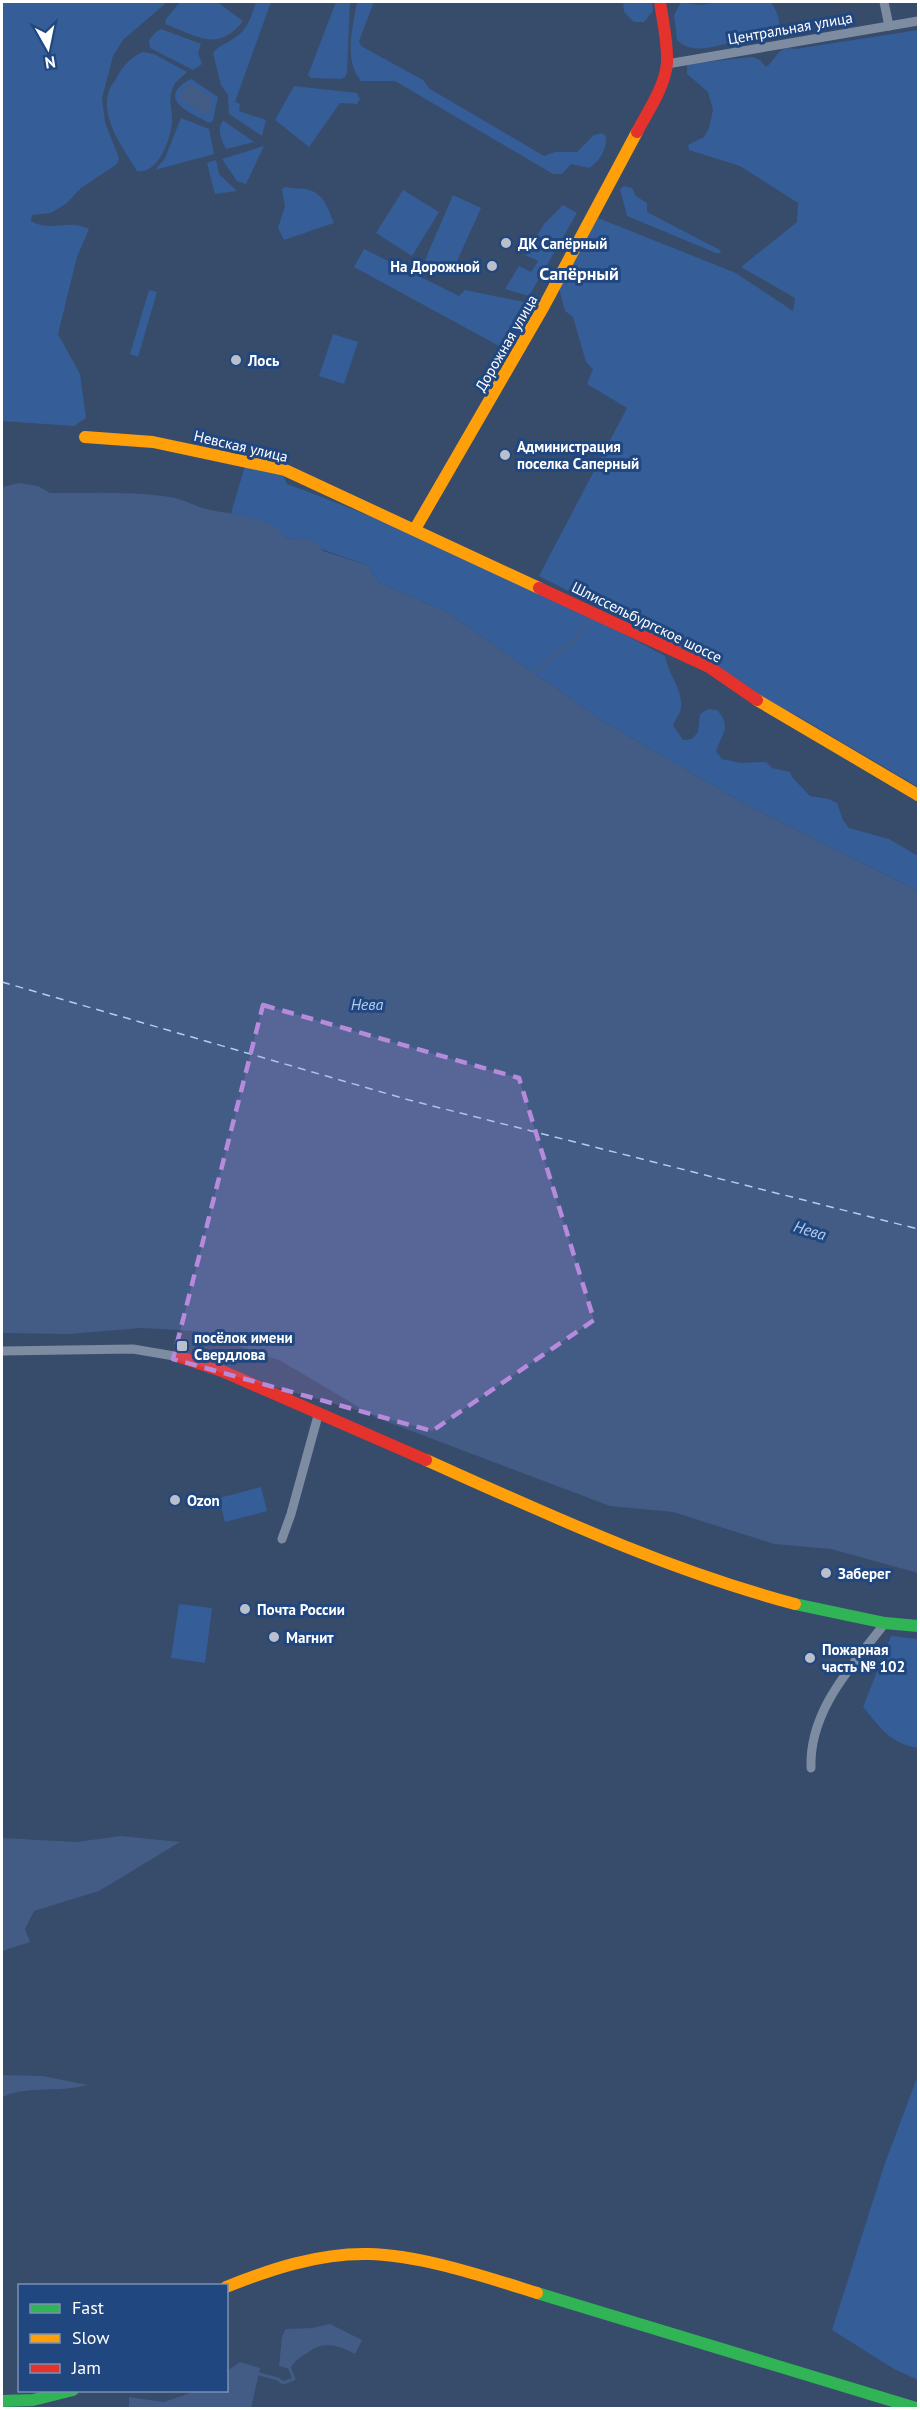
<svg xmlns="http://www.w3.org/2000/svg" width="920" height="2410" font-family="'PT Sans',sans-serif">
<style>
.green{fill:#355d98}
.water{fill:#425c86}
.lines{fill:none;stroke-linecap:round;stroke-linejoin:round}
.stream{stroke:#425c86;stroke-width:3}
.ferry{stroke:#b3ccef;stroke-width:1.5;stroke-dasharray:8 6;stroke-linecap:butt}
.street{stroke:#7d8ca1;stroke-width:9}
.fast{stroke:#30b455;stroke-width:12}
.slow{stroke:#ff9f0a;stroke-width:12}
.jam{stroke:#e5322d;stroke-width:12}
.marked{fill:#b68bdc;fill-opacity:0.2;stroke:#b68bdc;stroke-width:4.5;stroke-dasharray:12 8;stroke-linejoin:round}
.poi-dot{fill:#b9c0cb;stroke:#214781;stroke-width:2}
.labels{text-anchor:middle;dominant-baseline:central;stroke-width:6;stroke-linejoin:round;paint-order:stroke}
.street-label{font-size:15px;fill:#fff;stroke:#214781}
.poi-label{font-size:15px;font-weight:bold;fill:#fff;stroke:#214781;text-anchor:start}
.water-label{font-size:16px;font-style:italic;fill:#b3ccef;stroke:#214781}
.quarter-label{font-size:18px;font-weight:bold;fill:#fff;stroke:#214781}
</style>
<rect width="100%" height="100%" fill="#374b6b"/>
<!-- green -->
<g class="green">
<path d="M2 2H167L123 40 113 56 102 98 105 122 119 158 117 164 81 188 67 203 51 213 32 215 31 221C52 233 68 218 89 229L77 257 58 334 80 374 86 418 74 426 2 421Z"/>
<path d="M180 2H217L243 21C218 53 197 36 165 24L166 19Z"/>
<path d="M256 2H271L235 102 240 104 239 111 266 120 262 136 229 114 228 95 221 85 213 53C219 45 226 44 233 39 248 30 251 17 256 2Z"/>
<path d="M336 2H350L347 72 345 77 341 79 311 78 308 75Z"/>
<path d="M357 2H374L359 41 361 46 423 80 430 89 544 156 555 152H577L594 135 602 133 606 136C607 149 600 161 589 168L571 164 562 174H553L395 81H361C343 59 353 27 357 2Z"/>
<path d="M623 2H652L653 11 644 22H634L624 12Z"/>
<path d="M681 2 701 5 716 2H771C775 9 782 20 778 28 770 44 754 37 740 40 721 44 694 57 677 40L674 15Z"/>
<path d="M161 29 201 44 198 53 202 64 193 70 150 48 149 40 157 31Z"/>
<path d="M918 30V787L801 718 755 694 710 661 683 650 539 576 627 408 587 384 593 369 586 362 573 317 565 311 559 288 598 218 736 273 793 311 795 298 741 267 797 222 798 203 740 166 689 150 688 145 704 137 709 128 713 110 708 92 687 74V64L752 57 760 60 766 67C778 58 777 45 795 49Z"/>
<path d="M143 52 154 54 187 72C181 78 174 82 172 90 168 100 173 112 172 122 171 139 158 175 137 171 124 149 102 122 108 94 109 88 114 82 117 77 122 67 132 56 143 52Z"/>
<path d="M191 79 218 97 213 120 210 123C191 114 154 98 191 79Z"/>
<path d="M294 86 357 93 360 99 357 104 340 103 309 147 275 120Z"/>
<path d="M181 118 209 129 214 154 155 170 165 158Z"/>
<path d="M223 121H224L254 142 226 149C222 141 216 129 223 121Z"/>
<path d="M264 146 246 184 237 181 222 159Z"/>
<path d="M216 160 219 174 237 191 215 194 207 163Z"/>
<path d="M624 186 632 188 636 196 647 203V212L720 250 721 253H716L627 216 620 189Z"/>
<path d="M286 187C293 189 299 188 306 189 324 193 328 208 334 223L284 240 278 228 285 206 282 189Z"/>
<path d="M403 190 439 212 412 256 376 233Z"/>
<path d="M453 195 481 208 452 272 425 260Z"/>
<path d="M563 205 577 213 529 296 505 289 519 266 531 272 538 261 525 255 544 224Z"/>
<path d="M364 249 459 296 465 290 524 302 499 346 354 267Z"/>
<path d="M149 290 157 292 138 357 130 354Z"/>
<path d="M333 334 358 342 344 384 319 376Z"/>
<path d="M245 466 283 475 287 484C417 532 544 590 665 656 668 674 683 690 681 707 681 713 675 720 673 725L683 740 692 739 698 732 700 714 708 709 717 710C732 726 722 734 716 751L722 759 740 763 766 762 772 768 790 772 792 777 810 796 829 799 837 803 843 820 849 828 889 839 918 856V891L736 799 604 722 445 611 379 583 367 565 284 536 253 519 231 513Z"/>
<path d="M261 1487 267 1511 225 1522 219 1498Z"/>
<path d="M179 1604 212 1608 205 1663 171 1658Z"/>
<path d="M891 1636 918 1639V1748C889 1743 881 1728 863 1707Z"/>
<path d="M917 2078H918V2380L894 2369 832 2330 885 2163Z"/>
</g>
<!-- water -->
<g class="water">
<path d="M189 85H193L213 99 209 114 201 113 193 105 180 101 184 89Z"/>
<path d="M19 483 38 486 50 493C90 493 131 491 170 497 184 499 196 507 210 510 231 514 258 516 277 528 279 530 280 533 283 535 298 546 310 530 323 551L367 565 379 583 445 611 604 722 736 799 918 891V1573L831 1549 774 1544 673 1512 610 1506 377 1418 281 1361 197 1331 141 1328 68 1334 2 1333V487Z"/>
<path d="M121 1836 180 1842 99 1891 34 1911 25 1929 30 1942 2 1951V1838L76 1842Z"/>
<path d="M2 2075 43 2076 88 2085C60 2093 29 2085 2 2097Z"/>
<path d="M330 2324 362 2340 355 2354C336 2345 325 2340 307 2353 298 2359 295 2360 290 2369L279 2366 282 2336 286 2329 312 2328Z"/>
<path d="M240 2362 260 2368 251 2408H129V2397L164 2402 196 2391 226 2390 227 2371Z"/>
</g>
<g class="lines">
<!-- stream -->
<g class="stream">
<path d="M533 673 573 642 592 618"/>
<path d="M259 2374 278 2379 283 2383 294 2379 290 2369"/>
</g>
<!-- ferry -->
<path class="ferry" d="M2 982 409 1100 918 1229"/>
<!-- street -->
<g class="street">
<path d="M884 2 889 26"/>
<path d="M667 64 918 21"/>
<path d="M2 1351 133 1349 180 1357"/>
<path d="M282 1539 291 1514 319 1412"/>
<path d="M811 1768C809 1710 852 1666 885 1623"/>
</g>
<!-- fast -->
<g class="fast">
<path d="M795 1604 885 1623 918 1626"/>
<path d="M537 2293 916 2408"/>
<path d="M2 2401 33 2400 73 2390"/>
</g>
<!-- slow -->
<g class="slow">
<path d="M85 437 153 442 285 470 539 588"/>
<path d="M415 529 544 306 637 132"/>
<path d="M757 700 918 795"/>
<path d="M426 1460C547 1514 667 1570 795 1604"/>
<path d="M226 2287C271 2269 319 2253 368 2254 421 2255 486 2277 537 2293"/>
</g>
<!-- jam -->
<g class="jam">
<path d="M637 132C648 111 665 87 667 63 668 43 663 22 660 2"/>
<path d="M539 588 709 667 757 700"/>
<path d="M180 1357 222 1371 426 1460"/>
</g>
</g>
<!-- marked area -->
<path class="marked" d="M263 1005 519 1078 594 1320 432 1431 173 1359Z"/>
<!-- markers -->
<g class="poi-dot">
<circle cx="506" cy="243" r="6"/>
<circle cx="492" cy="266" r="6"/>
<circle cx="236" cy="360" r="6"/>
<circle cx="505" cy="455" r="6"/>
<rect x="176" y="1340" width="12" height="12" rx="3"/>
<circle cx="175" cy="1500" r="6"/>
<circle cx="826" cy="1573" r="6"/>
<circle cx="245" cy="1609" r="6"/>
<circle cx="274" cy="1637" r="6"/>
<circle cx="810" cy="1658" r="6"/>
</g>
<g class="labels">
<!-- street labels -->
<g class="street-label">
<text transform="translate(790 28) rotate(-10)">Центральная улица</text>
<text transform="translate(506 343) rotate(-60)">Дорожная улица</text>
<text transform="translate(241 446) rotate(13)">Невская улица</text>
<text transform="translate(647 622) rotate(26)">Шлиссельбургское шоссе</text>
</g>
<!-- poi labels -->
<g class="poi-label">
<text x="518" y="243">ДК Сапёрный</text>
<text x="480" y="266" text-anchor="end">На Дорожной</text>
<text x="248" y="360">Лось</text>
<text x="517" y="446">Администрация<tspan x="517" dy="17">поселка Саперный</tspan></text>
<text x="194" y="1337">посёлок имени<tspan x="194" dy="17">Свердлова</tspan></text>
<text x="187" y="1500">Ozon</text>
<text x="838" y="1573">Заберег</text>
<text x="257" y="1609">Почта России</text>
<text x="286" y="1637">Магнит</text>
<text x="822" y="1649">Пожарная<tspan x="822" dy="17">часть № 102</tspan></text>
</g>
<!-- water labels -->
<g class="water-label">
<text x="367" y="1004">Нева</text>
<text transform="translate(810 1230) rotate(17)">Нева</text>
</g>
<!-- quarter labels -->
<g class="quarter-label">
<text x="579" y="273">Сапёрный</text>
</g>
</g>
<!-- border -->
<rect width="920" height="2410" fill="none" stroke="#ffffff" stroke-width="6"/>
<!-- legend -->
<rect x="18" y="2284" width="210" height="108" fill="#214781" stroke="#7a91b3" stroke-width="1.5"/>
<rect x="30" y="2304" width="30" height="9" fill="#30b455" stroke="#7a91b3" stroke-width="1.5"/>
<text x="72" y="2314" font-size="18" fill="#ffffff">Fast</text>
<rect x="30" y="2334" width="30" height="9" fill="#ff9f0a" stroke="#7a91b3" stroke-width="1.5"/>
<text x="72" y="2344" font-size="18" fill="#ffffff">Slow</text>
<rect x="30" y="2364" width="30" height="9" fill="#e5322d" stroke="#7a91b3" stroke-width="1.5"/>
<text x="72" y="2374" font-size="18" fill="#ffffff">Jam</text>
<!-- north arrow -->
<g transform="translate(48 48) rotate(171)" stroke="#214781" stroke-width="4.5" paint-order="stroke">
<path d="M0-4.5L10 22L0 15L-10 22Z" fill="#ffffff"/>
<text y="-9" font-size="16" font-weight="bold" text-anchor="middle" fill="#ffffff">N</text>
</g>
</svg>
